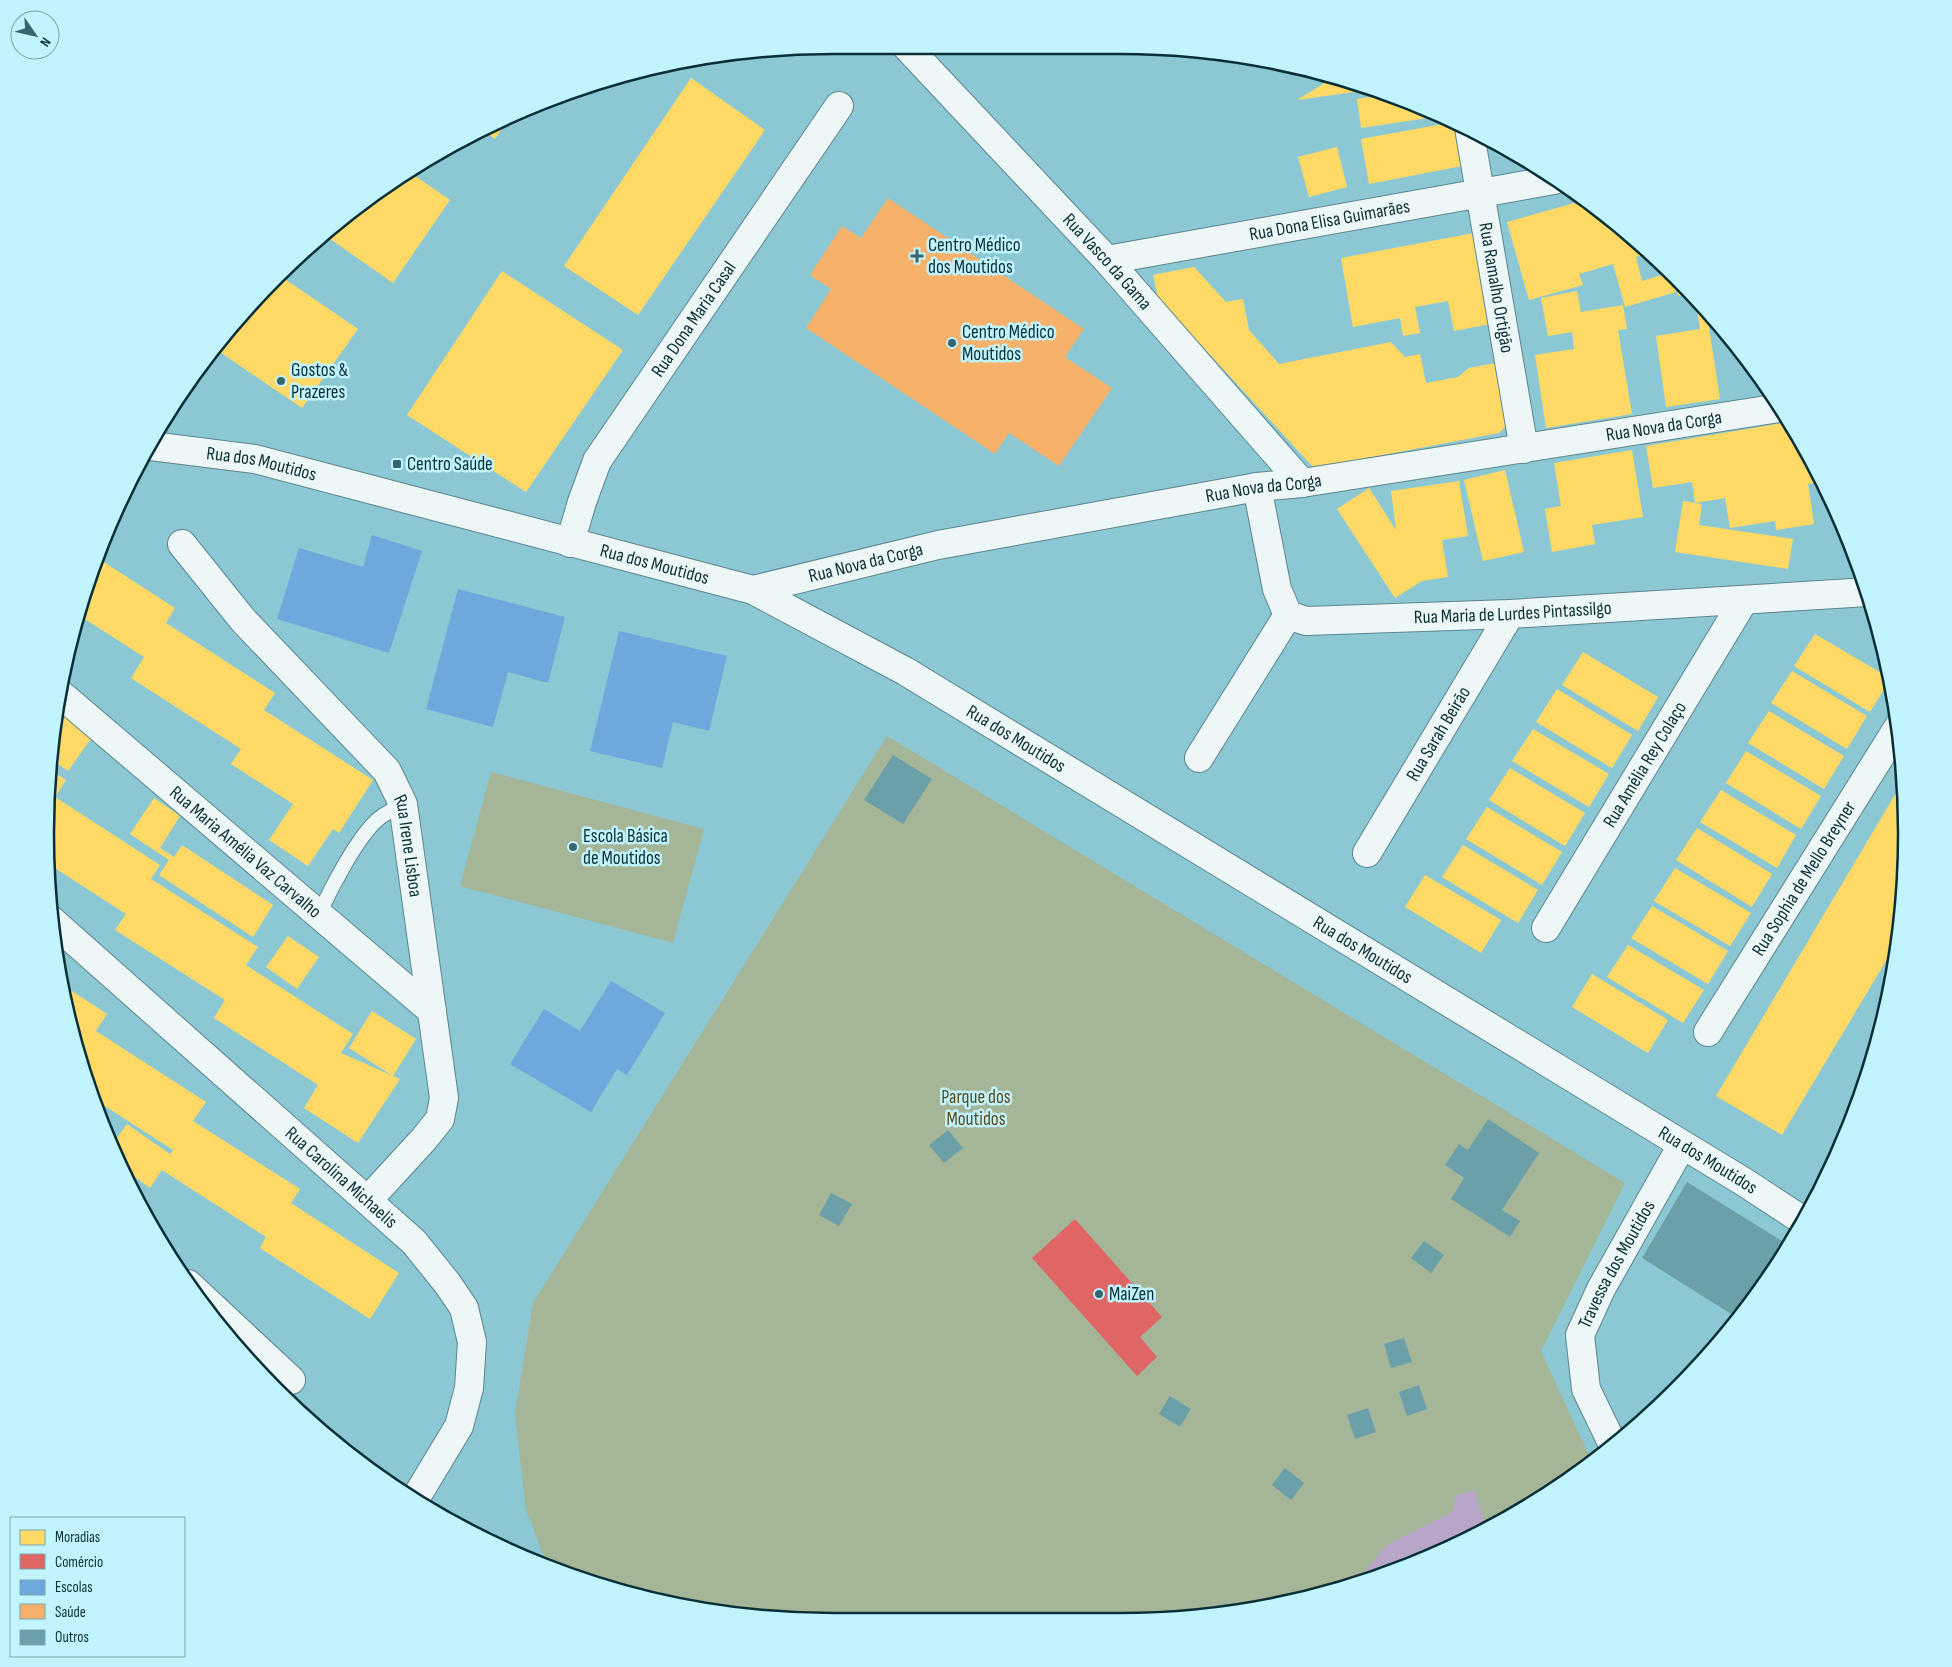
<svg xmlns="http://www.w3.org/2000/svg" width="1952" height="1667" font-family="'Sofia Sans Condensed',sans-serif">
<style>
.green{fill:#a4b598}
.water{fill:#b8a6c8}
.homes{fill:#ffd966}
.shops{fill:#e06666}
.schools{fill:#6fa8dc}
.health{fill:#f6b26b}
.building{fill:#6ca0a9}
.lines{fill:none;stroke-linecap:round;stroke-linejoin:round}
.service-casing{stroke:#5e858d;stroke-width:16}
.minor-casing{stroke:#5e858d;stroke-width:30}
.service{stroke:#eef7f8;stroke-width:14}
.minor{stroke:#eef7f8;stroke-width:28}
.poi-dot{fill:#37656d;stroke:#c2f4ff;stroke-width:2}
.labels{text-anchor:middle;dominant-baseline:central;stroke-width:5;stroke-linejoin:round;paint-order:stroke}
.street-label{font-size:19px;fill:#0a2f36;stroke:#c2f4ff}
.poi-label{font-size:19px;fill:#0a2f36;stroke:#c2f4ff;text-anchor:start}
.park-label{font-size:19px;fill:#594b1b;stroke:#c2f4ff}
.rim{fill:none;stroke:#0a2f36;stroke-width:2.5}
</style>
<rect width="100%" height="100%" fill="#8bc8d3"/>
<!-- green -->
<g class="green">
<path d="M887 736 1625 1183 1541 1351 1591 1460 1513 1516 1372 1580 1273 1607 1170 1620 833 1622 679 1607 548 1567 526 1510 515 1414 533 1303Z"/>
<path d="M491 772 704 829 673 943 460 886Z"/>
</g>
<!-- water -->
<path class="water" d="M1474 1490 1486 1528 1372 1580 1357 1584V1581L1388 1544 1452 1512 1456 1495Z"/>
<!-- homes -->
<g class="homes">
<path d="M691 78 765 130 638 315 564 266Z"/>
<path d="M1333 78 1372 87 1376 89 1297 100Z"/>
<path d="M1389 94 1441 116 1361 128 1357 99Z"/>
<path d="M511 116 495 139 481 129 485 126Z"/>
<path d="M1454 122 1462 166 1369 184 1361 139Z"/>
<path d="M1337 147 1347 187 1309 197 1298 157Z"/>
<path d="M408 171 450 200 393 283 323 234 396 178Z"/>
<path d="M1585 200 1599 208 1647 254 1636 257 1642 281 1668 273 1672 276 1676 292 1625 307 1613 264 1579 274 1583 285 1529 300 1507 222Z"/>
<path d="M1474 233 1490 324 1454 331 1448 301 1415 307 1420 333 1403 336 1400 318 1353 327 1341 258Z"/>
<path d="M1194 267 1226 302 1243 299 1249 330 1279 364 1391 342 1405 357 1420 354 1426 383 1458 377 1469 368 1496 363 1507 425 1499 433 1314 468 1158 298 1153 275Z"/>
<path d="M502 271 623 350 526 492 407 415Z"/>
<path d="M279 275 358 329 302 408 214 348 241 313Z"/>
<path d="M1675 279 1691 294 1678 296Z"/>
<path d="M1577 291 1581 312 1623 305 1627 329 1618 330 1632 414 1546 428 1535 355 1574 349 1572 332 1548 336 1541 298Z"/>
<path d="M1695 298 1711 313 1720 326 1709 327 1720 399 1666 407 1656 336 1700 329Z"/>
<path d="M1789 422 1801 439 1821 482 1808 484 1814 524 1776 530 1775 521 1730 528 1725 498 1695 503 1702 504 1699 525 1793 539 1788 569 1675 552 1683 501 1695 503 1692 482 1653 488 1646 446Z"/>
<path d="M1632 450 1643 517 1592 525 1595 544 1552 552 1545 509 1561 506 1554 463Z"/>
<path d="M1505 470 1524 552 1483 561 1464 480Z"/>
<path d="M1459 481 1468 536 1442 540 1448 577 1422 581 1395 598 1337 509 1369 488 1396 530 1391 491Z"/>
<path d="M96 557 175 608 166 623 275 693 264 710 373 780 339 833 333 829 308 866 269 840 293 804 231 764 241 749 131 678 144 657 77 614Z"/>
<path d="M1815 634 1888 677 1889 681 1870 712 1794 666Z"/>
<path d="M1583 652 1658 697 1638 731 1562 685Z"/>
<path d="M1792 671 1867 716 1847 749 1771 703Z"/>
<path d="M1557 689 1632 735 1612 768 1536 722Z"/>
<path d="M56 710 93 736 68 771 51 759 52 730Z"/>
<path d="M1769 711 1844 756 1824 789 1748 743Z"/>
<path d="M1533 729 1609 774 1589 807 1512 761Z"/>
<path d="M1746 751 1821 796 1801 829 1726 783Z"/>
<path d="M1510 768 1585 813 1565 846 1489 800Z"/>
<path d="M50 770 66 780 55 797 160 865 151 879 258 947 246 965 353 1034 341 1053 400 1079 358 1143 304 1108 318 1085 214 1018 225 1000 115 930 126 914 47 863Z"/>
<path d="M1902 783 1905 885 1896 944 1782 1135 1716 1096Z"/>
<path d="M1721 790 1796 835 1777 868 1700 822Z"/>
<path d="M154 798 180 816 160 848 174 857 182 845 273 905 253 937 159 875 169 860 130 834Z"/>
<path d="M1487 807 1562 852 1542 885 1466 839Z"/>
<path d="M1697 828 1772 874 1752 907 1676 860Z"/>
<path d="M1463 845 1538 890 1518 923 1442 877Z"/>
<path d="M1675 868 1751 913 1730 946 1654 901Z"/>
<path d="M1425 875 1501 920 1481 953 1405 907Z"/>
<path d="M1652 906 1728 951 1708 984 1631 938Z"/>
<path d="M288 936 319 957 297 989 266 967Z"/>
<path d="M1628 945 1704 990 1683 1023 1607 977Z"/>
<path d="M1592 974 1668 1020 1648 1053 1572 1007Z"/>
<path d="M60 983 107 1014 96 1031 206 1102 193 1121 300 1189 291 1203 399 1273 370 1319 260 1248 266 1237 162 1170 150 1188 120 1166 111 1146 127 1124 170 1154 173 1150 91 1097Z"/>
<path d="M372 1011 416 1039 393 1076 349 1048Z"/>
</g>
<!-- shops -->
<path class="shops" d="M1075 1219 1162 1317 1140 1337 1157 1357 1137 1376 1032 1258Z"/>
<!-- schools -->
<g class="schools">
<path d="M372 535 422 551 389 653 277 619 299 548 363 567Z"/>
<path d="M458 589 565 617 548 683 508 672 493 727 426 709Z"/>
<path d="M619 631 727 656 709 731 673 722 662 768 590 751Z"/>
<path d="M611 981 665 1013 627 1075 617 1069 591 1112 510 1064 544 1009 580 1031Z"/>
</g>
<!-- health -->
<path class="health" d="M888 198 1084 329 1065 357 1112 388 1059 466 1009 433 995 454 806 328 831 289 810 275 842 226 861 238Z"/>
<!-- building -->
<g class="building">
<path d="M893 755 932 779 903 824 864 800Z"/>
<path d="M1488 1119 1539 1153 1502 1210 1520 1221 1510 1237 1451 1199 1464 1178 1445 1165 1459 1144 1468 1150Z"/>
<path d="M948 1130 963 1148 944 1163 929 1145Z"/>
<path d="M1687 1182 1787 1244 1744 1313 1739 1319 1642 1258Z"/>
<path d="M831 1193 852 1204 839 1226 819 1215Z"/>
<path d="M1424 1241 1444 1255 1431 1273 1411 1258Z"/>
<path d="M1404 1338 1412 1362 1391 1368 1384 1344Z"/>
<path d="M1419 1385 1427 1409 1407 1416 1399 1392Z"/>
<path d="M1170 1396 1191 1409 1180 1427 1159 1414Z"/>
<path d="M1368 1408 1376 1432 1355 1439 1347 1415Z"/>
<path d="M1285 1468 1304 1483 1291 1500 1272 1485Z"/>
</g>
<g class="lines">
<defs>
<path id="service" d="M319 914C331 888 356 840 376 821 383 814 394 809 403 804"/>
<g id="minor">
<path id="s1" d="M906 46 1107 260 1302 483"/>
<path id="s2" d="M1469 128 1524 449"/>
<path id="s3" d="M1107 260 1554 180"/>
<path id="s4" d="M151 446 255 459 753 590 905 671 1744 1182 1802 1220"/>
<path id="s5" d="M1257 487 1277 589 1288 615 1306 621 1510 614 1868 592"/>
<path id="s6" d="M570 543 582 502 597 461 839 106"/>
<path id="s7" d="M182 544 243 620 387 771 403 804 444 1098 440 1119 424 1139 368 1200"/>
<path id="s8" d="M753 590 938 545 1257 487 1302 483 1779 408"/>
<path id="s9" d="M59 693 432 1011"/>
<path d="M1199 758 1288 615"/>
<path id="s10" d="M1367 853 1510 614"/>
<path id="s11" d="M51 920 414 1242 447 1283 464 1308 472 1342 469 1388 459 1426 415 1499"/>
<path id="s12" d="M1546 928 1744 600"/>
<path id="s13" d="M1708 1032 1899 726"/>
<path d="M188 1284 291 1380"/>
<path id="s14" d="M1613 1445 1586 1389 1580 1335 1601 1289 1682 1145"/>
</g>
</defs>
<!-- service casing -->
<use href="#service" class="service-casing"/>
<!-- minor casing -->
<use href="#minor" class="minor-casing"/>
<!-- service -->
<use href="#service" class="service"/>
<!-- minor -->
<use href="#minor" class="minor"/>
</g>
<!-- markers -->
<g class="poi-dot">
<path d="M914.5 248.5h5v5h5v5h-5v5h-5v-5h-5v-5h5z"/>
<circle cx="952" cy="343" r="5"/>
<circle cx="281" cy="381" r="5"/>
<rect x="392" y="459" width="10" height="10" rx="2.5"/>
<circle cx="573" cy="847" r="5"/>
<circle cx="1099" cy="1294" r="5"/>
</g>
<g class="labels">
<!-- street labels -->
<g class="street-label">
<text stroke="none"><textPath href="#s3" startOffset="226">Rua Dona Elisa Guimarães</textPath></text>
<text stroke="none"><textPath href="#s1" startOffset="295">Rua Vasco da Gama</textPath></text>
<text stroke="none"><textPath href="#s2" startOffset="162">Rua Ramalho Ortigão</textPath></text>
<text stroke="none"><textPath href="#s6" startOffset="258">Rua Dona Maria Casal</textPath></text>
<text stroke="none"><textPath href="#s8" startOffset="926">Rua Nova da Corga</textPath></text>
<text stroke="none"><textPath href="#s4" startOffset="112">Rua dos Moutidos</textPath></text>
<text stroke="none"><textPath href="#s8" startOffset="521">Rua Nova da Corga</textPath></text>
<text stroke="none"><textPath href="#s8" startOffset="116">Rua Nova da Corga</textPath></text>
<text stroke="none"><textPath href="#s4" startOffset="518">Rua dos Moutidos</textPath></text>
<text stroke="none"><textPath href="#s5" startOffset="358">Rua Maria de Lurdes Pintassilgo</textPath></text>
<text stroke="none"><textPath href="#s10" startOffset="139">Rua Sarah Beirão</textPath></text>
<text stroke="none"><textPath href="#s4" startOffset="922">Rua dos Moutidos</textPath></text>
<text stroke="none"><textPath href="#s12" startOffset="191">Rua Amélia Rey Colaço</textPath></text>
<text stroke="none"><textPath href="#s7" startOffset="385">Rua Irene Lisboa</textPath></text>
<text stroke="none"><textPath href="#s9" startOffset="245">Rua Maria Amélia Vaz Carvalho</textPath></text>
<text stroke="none"><textPath href="#s13" startOffset="181">Rua Sophia de Mello Breyner</textPath></text>
<text stroke="none"><textPath href="#s4" startOffset="1328">Rua dos Moutidos</textPath></text>
<text stroke="none"><textPath href="#s4" startOffset="1732">Rua dos Moutidos</textPath></text>
<text stroke="none"><textPath href="#s11" startOffset="388">Rua Carolina Michaelis</textPath></text>
<text stroke="none"><textPath href="#s14" startOffset="196">Travessa dos Moutidos</textPath></text>
</g>
<!-- poi labels -->
<g class="poi-label">
<text x="928" y="245">Centro Médico<tspan x="928" dy="22">dos Moutidos</tspan></text>
<text x="962" y="332">Centro Médico<tspan x="962" dy="22">Moutidos</tspan></text>
<text x="291" y="370">Gostos &amp;<tspan x="291" dy="22">Prazeres</tspan></text>
<text x="407" y="464">Centro Saúde</text>
<text x="583" y="836">Escola Básica<tspan x="583" dy="22">de Moutidos</tspan></text>
<text x="1109" y="1294">MaiZen</text>
</g>
<!-- park labels -->
<g class="park-label">
<text x="976" y="1097">Parque dos<tspan x="976" dy="22">Moutidos</tspan></text>
</g>
</g>
<!-- crop -->
<path d="M0 0H1952V1667H0ZM833 54H1119A779 779 0 0 1 1898 833V834A779 779 0 0 1 1119 1613H833A779 779 0 0 1 54 834V833A779 779 0 0 1 833 54Z" fill="#c2f4ff" fill-rule="evenodd"/>
<path class="rim" d="M833 54H1119A779 779 0 0 1 1898 833V834A779 779 0 0 1 1119 1613H833A779 779 0 0 1 54 834V833A779 779 0 0 1 833 54Z"/>
<!-- legend -->
<rect x="10" y="1517" width="175" height="140" fill="#c2f4ff" stroke="#78a5af"/>
<rect x="20" y="1530" width="25" height="15" fill="#ffd966" stroke="#78a5af"/>
<text x="55" y="1542" font-size="15" fill="#0a2f36">Moradias</text>
<rect x="20" y="1554" width="25" height="15" fill="#e06666" stroke="#78a5af"/>
<text x="55" y="1567" font-size="15" fill="#0a2f36">Comércio</text>
<rect x="20" y="1580" width="25" height="15" fill="#6fa8dc" stroke="#78a5af"/>
<text x="55" y="1592" font-size="15" fill="#0a2f36">Escolas</text>
<rect x="20" y="1604" width="25" height="15" fill="#f6b26b" stroke="#78a5af"/>
<text x="55" y="1617" font-size="15" fill="#0a2f36">Saúde</text>
<rect x="20" y="1630" width="25" height="15" fill="#6ca0a9" stroke="#78a5af"/>
<text x="55" y="1642" font-size="15" fill="#0a2f36">Outros</text>
<!-- north arrow -->
<g transform="translate(35 35) rotate(124)"><circle r="24" fill="#c2f4ff" stroke="#78a5af"/>
<path d="M0-4L9 19L0 12L-9 19Z" fill="#37656d"/>
<text y="-8" font-size="14" font-weight="bold" text-anchor="middle" fill="#0a2f36">N</text>
</g>
</svg>
